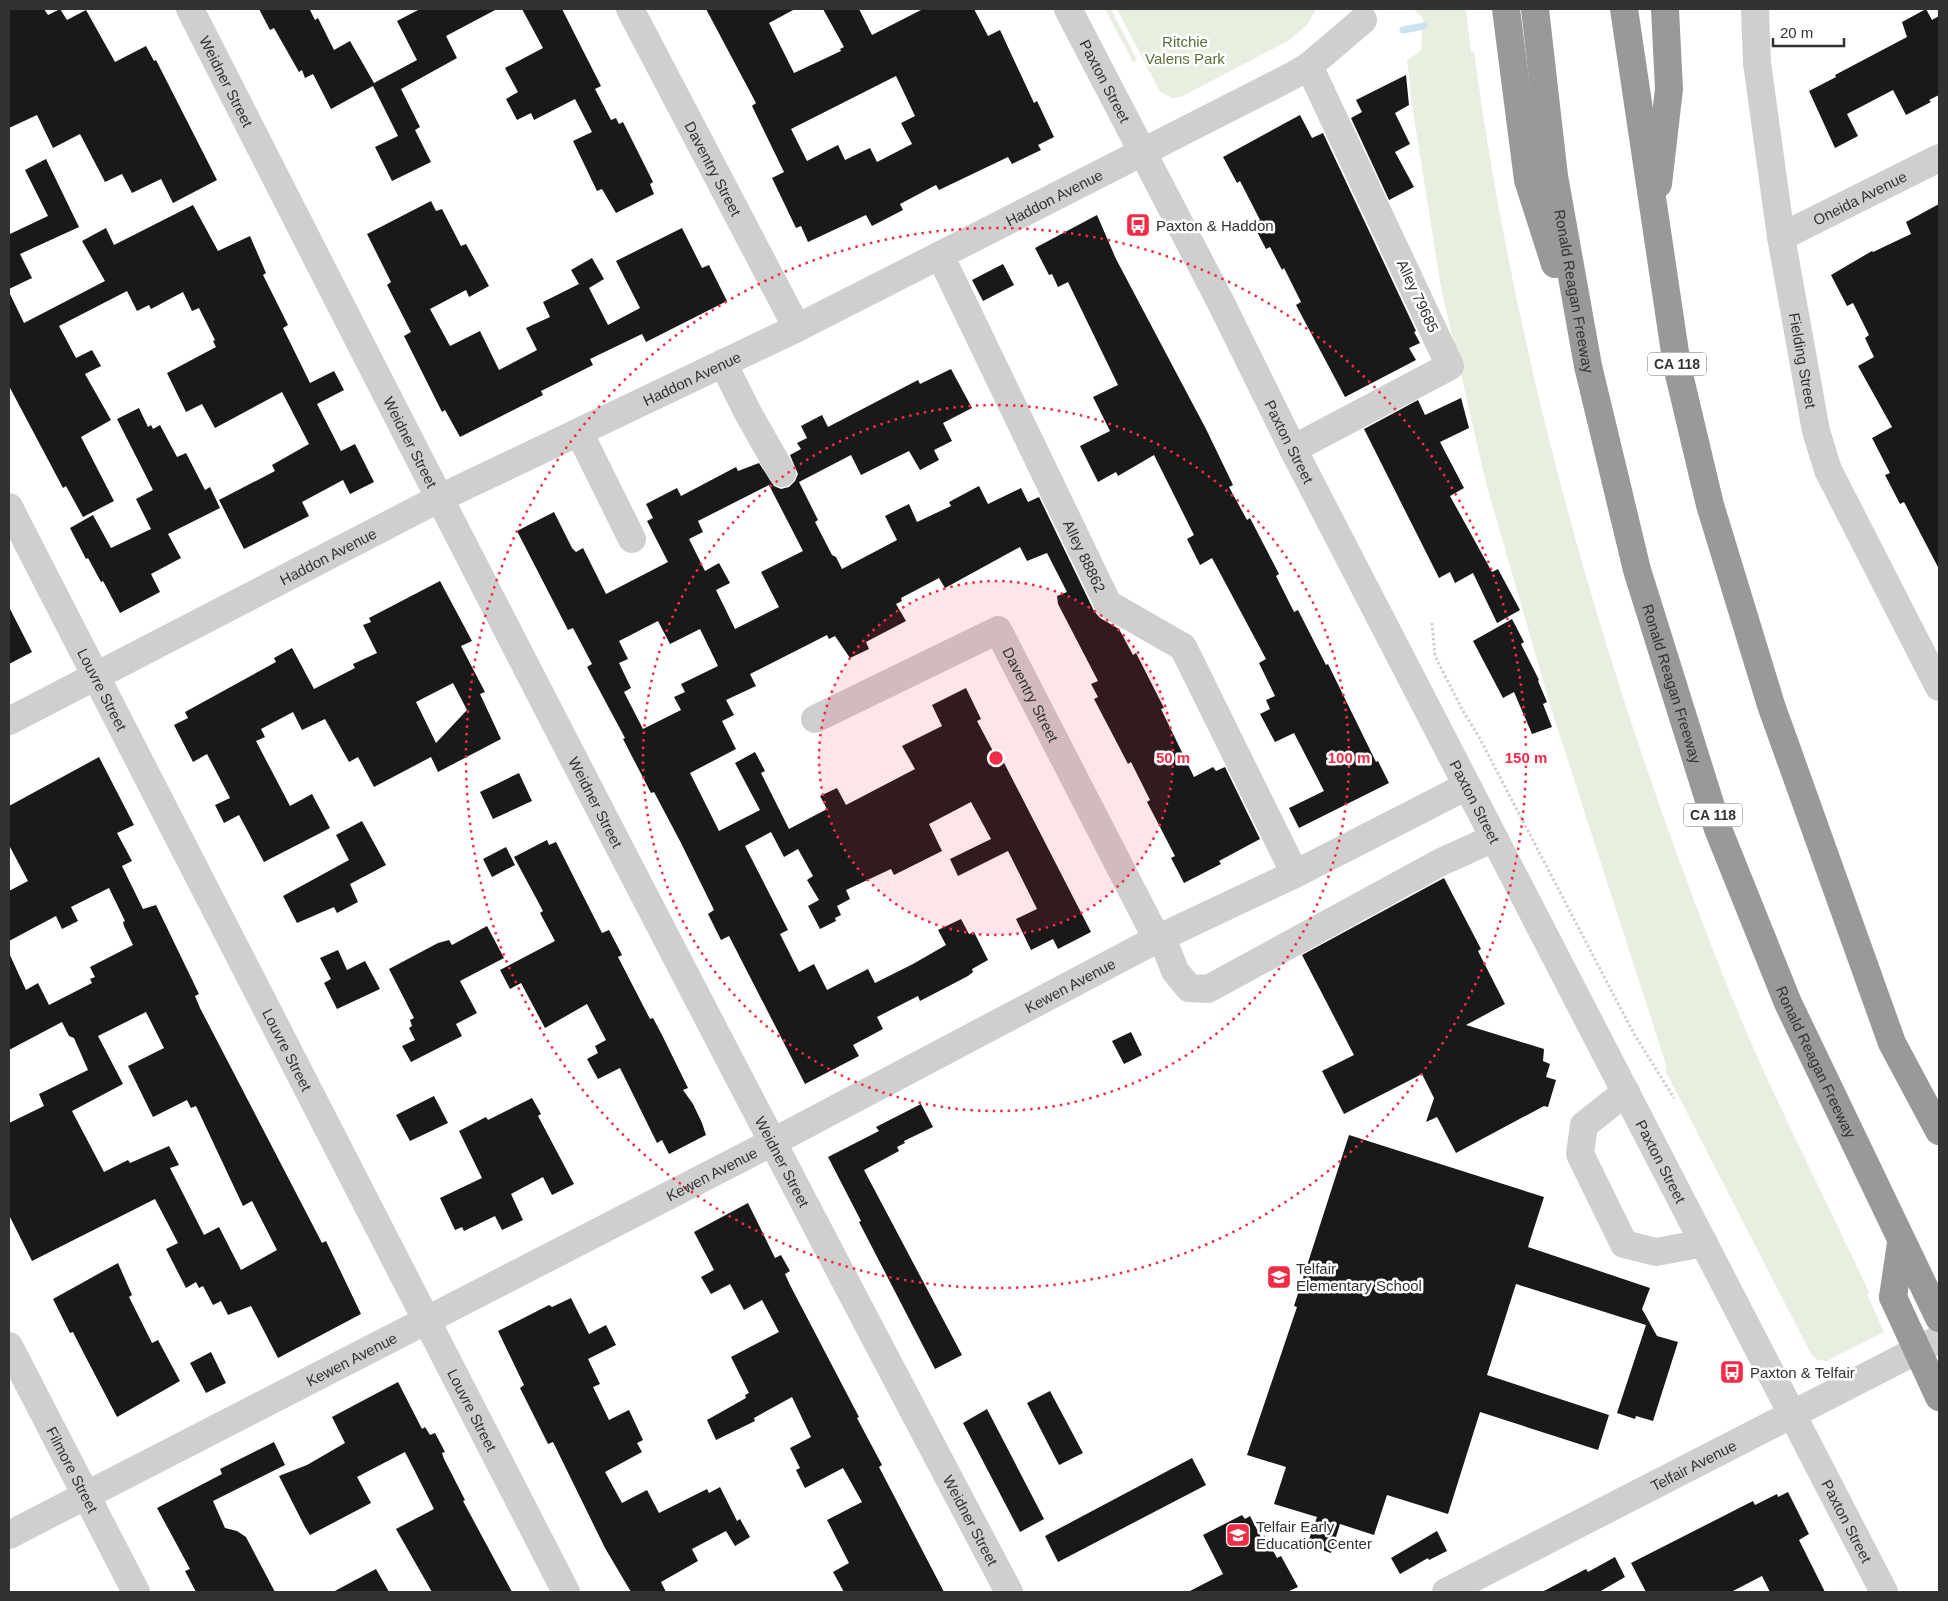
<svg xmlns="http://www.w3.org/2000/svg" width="1948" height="1601" font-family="Arial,sans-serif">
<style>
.green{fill:#e9efe0}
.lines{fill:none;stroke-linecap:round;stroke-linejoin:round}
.stream{stroke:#cbe3ef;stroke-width:7}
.building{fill:#191919;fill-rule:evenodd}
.path{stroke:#cfcfcf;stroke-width:3;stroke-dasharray:2.5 2.5;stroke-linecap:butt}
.minor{stroke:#cfcfcf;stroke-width:28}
.highway{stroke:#999;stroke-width:28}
.highway-bridge{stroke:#999;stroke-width:28}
.ring{fill:none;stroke:#f02c46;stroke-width:2.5;stroke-dasharray:2.5 5}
.labels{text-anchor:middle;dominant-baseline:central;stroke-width:5;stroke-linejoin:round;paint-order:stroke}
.shield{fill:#fff;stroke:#707070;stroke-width:1}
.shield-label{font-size:14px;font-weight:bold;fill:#323232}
.park-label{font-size:15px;fill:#58713b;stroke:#fff}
.street-label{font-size:15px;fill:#323232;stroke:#fff}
.poi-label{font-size:15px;fill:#323232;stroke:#fff;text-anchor:start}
.centre{fill:#f02c46;stroke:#fff;stroke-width:2.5}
.ring-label{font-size:15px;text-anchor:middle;font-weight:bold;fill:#f02c46;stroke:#fff;stroke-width:5;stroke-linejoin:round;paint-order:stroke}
</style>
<rect width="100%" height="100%" fill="#fff"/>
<!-- green -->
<g class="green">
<path d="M1105 9H1111L1137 60 1133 62Z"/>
<path d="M1117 9H1316L1307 25 1288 41 1181 97 1172 98 1160 92Z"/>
<path d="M1419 9H1466L1471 52H1474C1517 371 1607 683 1726 983 1768 1088 1822 1191 1869 1292L1867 1294 1884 1332 1827 1361 1817 1360 1811 1354 1665 1070 1667 1068 1550 705 1486 483 1441 288 1412 105 1407 60 1421 51 1422 31 1426 29 1422 17 1415 11Z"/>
</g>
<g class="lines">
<!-- stream -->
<path class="stream" d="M1403 30 1424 26"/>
</g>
<!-- building -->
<g class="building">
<path d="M9 9H44L48 15 60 9 67 20 86 10 115 62 146 46 154 61 156 60 217 180 173 203 161 179 132 193 122 174 105 182 80 134 53 148 37 115 9 128Z"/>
<path d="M259 9H313L310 10 315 20 318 18 334 50 350 41 374 83 417 60 397 21 420 9H497L446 36 457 58 401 89 420 127 415 130 431 162 392 181 375 147 398 136 373 86 331 109 313 74 305 78 302 70 299 72 274 28 270 30Z"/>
<path d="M522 9H562L601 86 595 89 611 120 616 118 619 124 623 122 653 182 650 184 654 194 616 213 602 189 597 191 573 141 592 132 575 99 534 120 531 113 517 120 506 99 518 92 505 68 543 48Z"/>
<path d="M706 9H795L769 23 794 73 841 51 840 49 844 47 823 9H859L872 35 923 9H974L988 36 1000 30 1034 103 1037 101 1054 137 1038 145 1041 150 1012 164 1008 157 939 190 936 185 900 204 903 210 872 226 866 215 808 242 801 226 796 228 772 178 784 172 752 106 756 103ZM896 76 915 116 901 123 912 144 877 162 870 148 845 160 838 145 807 161 791 129Z"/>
<path d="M1926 9 1932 20 1939 16V95L1929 100 1931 102 1906 115 1893 90 1847 114 1858 136 1835 148 1809 91 1836 77 1835 75 1907 37 1902 22Z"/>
<path d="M1406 75 1409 105 1395 113 1410 144 1395 152 1414 187 1389 200 1351 118 1362 112 1356 100Z"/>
<path d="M1300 115 1312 138 1323 133 1416 331 1414 332 1420 343 1409 348 1416 360 1345 397 1296 305 1301 302 1284 268 1282 270 1270 247 1266 249 1253 224 1260 220 1240 181 1237 183 1223 157Z"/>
<path d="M46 159 79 227 20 254 32 278 9 289V232L10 234 48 216 25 170Z"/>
<path d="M431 201 436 211 442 209 461 246 466 244 489 286 469 297 466 290 430 309 450 346 480 331 499 370 537 350 526 328 550 317 543 302 579 284 571 270 592 258 604 279 589 288 608 325 640 308 616 261 682 228 702 268 709 265 727 301 646 342 642 334 590 359 593 365 541 391 543 395 460 437 445 410 442 412 404 336 411 332 387 285 391 282 367 234Z"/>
<path d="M1939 204V569L1904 502 1900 504 1885 475 1890 473 1872 438 1892 427 1858 366 1874 357 1865 338 1869 335 1853 303 1847 306 1831 275 1872 251 1873 252 1911 234 1906 222Z"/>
<path d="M193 205 218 251 250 236 266 273 263 275 288 325 283 328 310 383 334 371 344 390 317 404 341 451 355 444 374 482 350 494 343 480 302 502 309 516 244 549 219 500 275 471 272 465 309 444 282 392 215 428 202 404 186 412 167 373 216 347 213 341 215 340 199 308 192 311 183 292 151 309 149 305 137 311 127 291 59 326 76 358 92 350 101 366 85 374 111 420 81 437 114 501 83 517 66 486 63 488 9 386V292L24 323 105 281 82 241 106 228 114 245Z"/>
<path d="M1097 215 1116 259 1206 429 1233 485 1229 487 1247 520 1250 518 1279 574 1276 576 1294 612 1298 610 1326 665 1328 664 1376 762 1378 761 1389 783 1299 828 1289 808 1324 791 1294 733 1275 742 1260 714 1270 709 1266 700 1275 696 1259 663 1266 659 1212 558 1200 565 1187 539 1194 535 1154 455 1118 476 1116 472 1098 482 1080 446 1110 431 1093 397 1118 385 1068 282 1058 287 1052 274 1049 275 1035 248Z"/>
<path d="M1003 264 1014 285 983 301 972 280Z"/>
<path d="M951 369 972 408 943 423 952 441 934 450 939 460 920 470 909 451 861 475 851 455 799 482 818 520 815 522 832 555 836 557 842 569 897 540 885 516 909 504 917 522 951 506 949 502 979 486 988 504 1021 488 1028 502 1039 497 1094 611 1100 618 1119 629 1133 655 1136 653 1164 708 1161 709 1194 777 1213 767 1216 771 1225 767 1260 839 1219 861 1221 864 1184 883 1171 858 1175 856 1147 802 1150 800 1131 762 1128 764 1094 699 1098 697 1091 684 1098 681 1058 604 1057 596 1067 592 1047 553 1027 561 1020 547 945 588 939 578 901 598 902 601 896 604 906 621 866 642 869 649 850 658 835 636 829 639 827 635 750 674 756 686 726 700 734 715 722 721 736 749 690 773 719 831 760 810 735 763 755 752 765 771 761 773 789 829 827 809 820 796 837 788 846 805 915 769 902 746 942 726 932 705 966 688 981 719 977 721 994 753 998 751 1091 932 1058 949 1053 939 1031 950 1016 919 1037 909 1008 851 958 876 950 859 991 839 971 802 929 824 942 851 894 875 891 869 846 890 850 899 837 906 841 915 835 918 836 921 820 929 808 906 819 900 807 880 813 876 798 849 784 857 771 832 745 846 788 930 780 934 799 972 814 964 827 990 868 969 875 983 913 964 946 945 938 930 961 919 969 934 974 932 988 960 972 969 973 972 968 976 920 1001 918 996 877 1017 883 1029 853 1045 859 1056 805 1084 729 936 721 940 708 914 714 910 681 843 654 792 651 793 623 739 625 738 587 667 592 664 573 628 568 630 517 531 554 512 572 548 576 552 583 548 606 594 668 562 647 521 653 518 646 504 677 488 681 496 736 467 738 471 759 463 774 486 781 489 789 487 795 481 798 474 790 455 801 449 797 443 807 438 801 426 822 415 828 427 918 380 920 384ZM769 485 803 551 761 572 779 607 735 629 716 590 730 583 719 563 705 571 689 539 703 532 698 521ZM658 621 670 644 700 629 718 666 681 684 685 692 674 697 681 710 643 729 624 692 631 688 619 663 628 659 619 641Z"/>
<path d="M1461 398 1469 428 1440 442 1464 488 1450 496 1492 572 1498 569 1520 610 1497 623 1473 573 1455 583 1450 572 1439 578 1364 429 1418 400 1425 415Z"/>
<path d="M139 408 148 427 151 425 153 429 160 425 177 457 186 453 205 490 210 487 220 508 168 534 181 558 151 574 160 592 120 613 103 581 101 582 88 558 86 559 70 528 93 515 111 548 151 529 136 499 153 490 117 419Z"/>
<path d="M440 581 472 641 461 646 485 692 480 694 501 739 438 772 431 757 374 787 358 757 349 762 325 719 302 730 293 712 261 729 265 737 256 741 290 806 312 794 330 828 264 862 239 815 224 823 215 805 230 798 207 754 193 762 174 725 188 718 185 712 276 662 274 658 292 648 314 689 355 668 353 664 377 653 363 625 371 622 369 618ZM453 683 467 710 436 743 416 702Z"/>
<path d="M9 607 32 652 9 664Z"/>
<path d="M1512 619 1524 642 1521 644 1539 680 1538 681 1547 702 1543 704 1552 727 1532 734 1514 692 1503 698 1473 641Z"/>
<path d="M99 757 134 825 117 833 132 861 122 866 143 909 156 905 199 994 195 996 200 1008 322 1243 326 1241 361 1314 278 1358 251 1306 228 1315 221 1301 213 1305 203 1286 199 1288 196 1282 186 1288 166 1249 178 1243 155 1199 32 1261 9 1215V1123L44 1106 39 1094 88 1070 74 1038 69 1036 62 1022 9 1050V953L26 990 38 983 49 1005 92 983 90 979 95 977 90 967 133 945 124 926 123 922 125 921 109 888 71 907 78 921 62 929 56 916 9 941V891L28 881 9 845V806ZM146 1012 164 1048 128 1066 153 1117 187 1100 191 1108 196 1106 243 1206 252 1201 277 1250 241 1270 219 1227 204 1235 170 1168 179 1165 169 1146 130 1163 128 1160 104 1172 72 1111 123 1084 98 1036Z"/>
<path d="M519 773 532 801 493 819 480 792Z"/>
<path d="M362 821 386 865 350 884 358 902 337 913 334 907 297 923 283 896 349 860 336 835Z"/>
<path d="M547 840 549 845 556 842 602 933 609 930 622 955 618 957 650 1019 653 1018 662 1035 688 1088 683 1090 693 1104 702 1123 706 1135 669 1154 662 1140 657 1143 620 1068 598 1079 587 1059 598 1053 595 1046 606 1040 587 1004 545 1028 521 983 510 989 500 970 555 941 540 913 543 911 514 857Z"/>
<path d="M506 847 515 865 492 877 483 859Z"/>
<path d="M1444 878 1481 949 1478 951 1505 1004 1466 1025 1544 1049 1543 1061 1550 1064 1546 1077 1556 1080 1548 1107 1544 1106 1456 1153 1437 1117 1426 1122 1434 1098 1422 1074 1344 1114 1322 1071 1354 1055 1302 955Z"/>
<path d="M487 926 504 958 460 981 477 1013 456 1024 462 1036 411 1062 402 1046 415 1040 409 1028 412 1026 410 1020 414 1018 389 969 438 943 449 940 452 945Z"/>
<path d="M338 950 347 970 365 961 380 989 337 1009 324 983 331 979 320 958Z"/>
<path d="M1131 1032 1142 1055 1124 1064 1112 1041Z"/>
<path d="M434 1096 448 1123 410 1141 396 1115Z"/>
<path d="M532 1098 541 1114 538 1116 574 1184 552 1195 543 1177 511 1194 523 1220 502 1230 495 1216 464 1231 462 1227 455 1230 440 1198 482 1178 459 1131 486 1117 488 1120Z"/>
<path d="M921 1104 933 1127 904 1141 905 1143 897 1147 899 1151 864 1170 962 1355 935 1369 859 1222 861 1221 828 1157 879 1131 876 1127Z"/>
<path d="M1349 1135 1544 1197 1528 1247 1650 1288 1642 1309 1657 1336 1678 1342 1653 1421 1636 1416 1635 1419 1617 1413 1646 1325 1516 1284 1487 1375 1609 1415 1598 1450 1480 1412 1448 1514 1387 1495 1374 1535 1340 1524 1331 1553 1307 1545 1317 1517 1274 1504 1286 1467 1247 1455 1297 1307 1294 1306Z"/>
<path d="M748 1203 775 1258 781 1255 790 1271 785 1274 790 1285 859 1417 857 1418 882 1465 879 1467 944 1592H844L833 1572 849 1563 827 1520 862 1502 843 1468 805 1488 796 1470 800 1468 790 1448 811 1437 792 1397 754 1418 755 1421 716 1440 707 1420 746 1398 745 1395 749 1393 731 1357 779 1332 762 1300 744 1310 730 1284 711 1294 701 1277 714 1270 694 1232Z"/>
<path d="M118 1263 132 1295 129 1297 152 1343 158 1340 180 1381 117 1417 80 1346 73 1332 70 1333 53 1299Z"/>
<path d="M571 1298 589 1334 606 1325 616 1345 588 1359 600 1384 593 1387 609 1420 629 1410 643 1440 637 1443 642 1452 605 1472 622 1503 647 1490 659 1513 707 1489 709 1493 720 1487 737 1521 740 1519 750 1537 735 1546 726 1531 692 1549 698 1561 661 1582 666 1592H631L605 1548 553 1442 548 1444 520 1388 524 1385 498 1331 549 1305 552 1307Z"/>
<path d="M211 1352 226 1383 206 1393 190 1363Z"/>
<path d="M398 1382 422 1429 425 1427 430 1435 435 1433 445 1452 442 1453 444 1459 465 1500 463 1501 512 1592H432L396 1529 434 1509 405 1452 357 1477 371 1503 310 1535 305 1527 279 1476 307 1465 345 1443 332 1417Z"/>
<path d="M1050 1391 1083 1453 1059 1465 1027 1403Z"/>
<path d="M987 1409 1044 1519 1020 1532 963 1423Z"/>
<path d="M274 1442 285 1465 213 1501 225 1528 237 1531 246 1537 275 1592H196L185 1571 190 1569 157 1508 222 1474 220 1469Z"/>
<path d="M1192 1458 1206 1485 1058 1562 1045 1536Z"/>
<path d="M1788 1492 1809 1534 1799 1540 1825 1592H1770L1762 1576 1731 1592H1646L1631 1563 1753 1501 1755 1505 1777 1494 1778 1497Z"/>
<path d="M1242 1515 1245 1519 1250 1516 1263 1541 1264 1535 1277 1558 1281 1556 1298 1587 1287 1592H1188L1223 1574 1203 1535Z"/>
<path d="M1437 1531 1447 1551 1429 1560 1428 1558 1400 1574 1391 1558Z"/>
<path d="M1615 1557 1625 1577 1599 1592H1542L1586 1569 1588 1572Z"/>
<path d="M376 1569 389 1592H333Z"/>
</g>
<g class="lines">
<!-- path -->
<path class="path" d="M1432 623 1435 656 1463 711 1479 737 1634 1034 1674 1098"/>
<!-- minor -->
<g class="minor">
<path id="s1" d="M190 9C459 539 731 1067 1009 1592"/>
<path id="s2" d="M630 9 797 328"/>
<path id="s3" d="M1068 9 1220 301 1293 449 1884 1592"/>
<path id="s4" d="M1755 9 1757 63 1781 237 1816 431 1828 470 1939 687"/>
<path id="s5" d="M1781 237 1939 158"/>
<path id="s6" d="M940 255 1108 604 1183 647 1295 874"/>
<path d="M723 363 748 413 782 473"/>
<path d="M579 432 632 539"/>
<path d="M1293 449 1450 366 1309 66"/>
<path id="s7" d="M9 507 566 1592"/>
<path id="s8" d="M815 719 998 630 1157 939"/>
<path id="s9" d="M9 721 438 499 797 328 1290 77 1309 66 1363 20"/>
<path d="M1162 937 1175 971 1189 988 1208 989 1441 862 1494 838"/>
<path d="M1626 1092 1584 1125 1580 1154 1624 1244 1656 1252 1704 1243"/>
<path id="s10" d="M9 1346 136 1592"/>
<path id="s11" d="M9 1535 771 1143 1157 939 1295 874 1467 786"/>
<path id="s12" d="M1446 1592 1939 1339"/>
</g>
<!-- highway -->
<g class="highway">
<path d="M1506 9 1528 180 1555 264"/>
<path id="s13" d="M1535 9 1554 176 1588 366 1637 570 1718 829 1788 1003 1939 1318"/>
<path d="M1624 9 1677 366 1710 505 1771 705 1892 1043 1939 1131"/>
<path d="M1658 184 1669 89 1665 9"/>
<path d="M1893 1297 1901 1243"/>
</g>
<!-- highway-bridge -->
<path class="highway-bridge" d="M1893 1297 1939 1397"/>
</g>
<!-- distance rings -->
<circle cx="996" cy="758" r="177" fill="#f02c46" fill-opacity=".12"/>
<g class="ring">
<circle cx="996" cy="758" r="177"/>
<circle cx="996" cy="758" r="353"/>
<circle cx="996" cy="758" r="530"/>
</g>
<!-- icons -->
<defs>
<symbol id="bus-square" viewBox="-11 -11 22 22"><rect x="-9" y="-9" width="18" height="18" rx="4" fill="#f02c46" stroke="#fff"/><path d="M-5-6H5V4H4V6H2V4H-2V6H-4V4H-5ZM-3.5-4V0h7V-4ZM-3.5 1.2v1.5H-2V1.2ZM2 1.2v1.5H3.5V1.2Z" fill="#fff"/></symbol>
<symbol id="school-square" viewBox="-11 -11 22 22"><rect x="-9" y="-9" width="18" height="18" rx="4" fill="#f02c46" stroke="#fff"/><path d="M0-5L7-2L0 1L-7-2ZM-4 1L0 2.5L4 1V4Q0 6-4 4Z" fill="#fff"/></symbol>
</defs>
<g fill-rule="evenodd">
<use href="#bus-square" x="1124" y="211" width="28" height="28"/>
<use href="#school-square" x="1265" y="1263" width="28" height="28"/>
<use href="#bus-square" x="1718" y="1358" width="28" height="28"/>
<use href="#school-square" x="1224" y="1521" width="28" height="28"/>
</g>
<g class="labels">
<!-- shield labels -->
<g class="shield">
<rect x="1648" y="352.5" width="58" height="23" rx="4"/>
<rect x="1684" y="803.5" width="58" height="23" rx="4"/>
</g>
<g class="shield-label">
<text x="1677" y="364">CA 118</text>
<text x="1713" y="815">CA 118</text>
</g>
<!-- park labels -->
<g class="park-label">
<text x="1185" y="41">Ritchie<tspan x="1185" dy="17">Valens Park</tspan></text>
</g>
<!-- street labels -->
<g class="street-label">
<text stroke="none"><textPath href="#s1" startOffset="81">Weidner Street</textPath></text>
<text stroke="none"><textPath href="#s3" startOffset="81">Paxton Street</textPath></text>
<text stroke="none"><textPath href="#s2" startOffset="180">Daventry Street</textPath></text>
<text stroke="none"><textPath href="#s9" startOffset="1169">Haddon Avenue</textPath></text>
<text stroke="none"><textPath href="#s5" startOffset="88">Oneida Avenue</textPath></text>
<text stroke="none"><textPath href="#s13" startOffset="285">Ronald Reagan Freeway</textPath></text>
<text transform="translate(1418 296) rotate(65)">Alley 79685</text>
<text stroke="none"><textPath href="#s4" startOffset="355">Fielding Street</textPath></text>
<text stroke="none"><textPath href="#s9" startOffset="764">Haddon Avenue</textPath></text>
<text stroke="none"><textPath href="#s3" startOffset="486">Paxton Street</textPath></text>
<text stroke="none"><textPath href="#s1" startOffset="486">Weidner Street</textPath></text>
<text stroke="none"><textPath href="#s9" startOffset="359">Haddon Avenue</textPath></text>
<text stroke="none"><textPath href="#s6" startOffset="334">Alley 88862</textPath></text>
<text stroke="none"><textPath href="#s13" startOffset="690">Ronald Reagan Freeway</textPath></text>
<text stroke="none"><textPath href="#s7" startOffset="205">Louvre Street</textPath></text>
<text stroke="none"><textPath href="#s8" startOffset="276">Daventry Street</textPath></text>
<text stroke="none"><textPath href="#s3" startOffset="891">Paxton Street</textPath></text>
<text stroke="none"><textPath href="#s1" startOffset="891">Weidner Street</textPath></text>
<text stroke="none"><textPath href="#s11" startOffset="1195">Kewen Avenue</textPath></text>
<text stroke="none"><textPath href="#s7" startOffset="610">Louvre Street</textPath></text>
<text stroke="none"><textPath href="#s13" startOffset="1095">Ronald Reagan Freeway</textPath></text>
<text stroke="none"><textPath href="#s3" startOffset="1296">Paxton Street</textPath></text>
<text stroke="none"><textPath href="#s1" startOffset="1296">Weidner Street</textPath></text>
<text stroke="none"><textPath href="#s11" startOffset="790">Kewen Avenue</textPath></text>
<text stroke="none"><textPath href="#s11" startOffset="385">Kewen Avenue</textPath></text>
<text stroke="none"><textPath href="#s7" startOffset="1015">Louvre Street</textPath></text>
<text stroke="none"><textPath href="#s12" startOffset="278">Telfair Avenue</textPath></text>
<text stroke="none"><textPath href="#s10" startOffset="139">Filmore Street</textPath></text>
<text stroke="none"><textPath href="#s1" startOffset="1701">Weidner Street</textPath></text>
<text stroke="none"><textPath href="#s3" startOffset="1701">Paxton Street</textPath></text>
</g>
<!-- poi labels -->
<g class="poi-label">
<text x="1156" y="225">Paxton &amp; Haddon</text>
<text x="1296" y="1268">Telfair<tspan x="1296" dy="17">Elementary School</tspan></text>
<text x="1750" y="1372">Paxton &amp; Telfair</text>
<text x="1256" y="1526">Telfair Early<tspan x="1256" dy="17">Education Center</tspan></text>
</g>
</g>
<circle cx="996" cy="758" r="8" class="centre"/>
<g class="ring-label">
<text x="1173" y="763">50 m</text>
<text x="1349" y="763">100 m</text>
<text x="1526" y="763">150 m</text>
</g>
<!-- border -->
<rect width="1948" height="1601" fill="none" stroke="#323232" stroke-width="20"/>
<!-- scale -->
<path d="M1773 38v8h71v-8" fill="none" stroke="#323232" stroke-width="2.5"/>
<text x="1780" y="38" font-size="15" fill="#323232" stroke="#ffffff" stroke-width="4" paint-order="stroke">20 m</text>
</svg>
